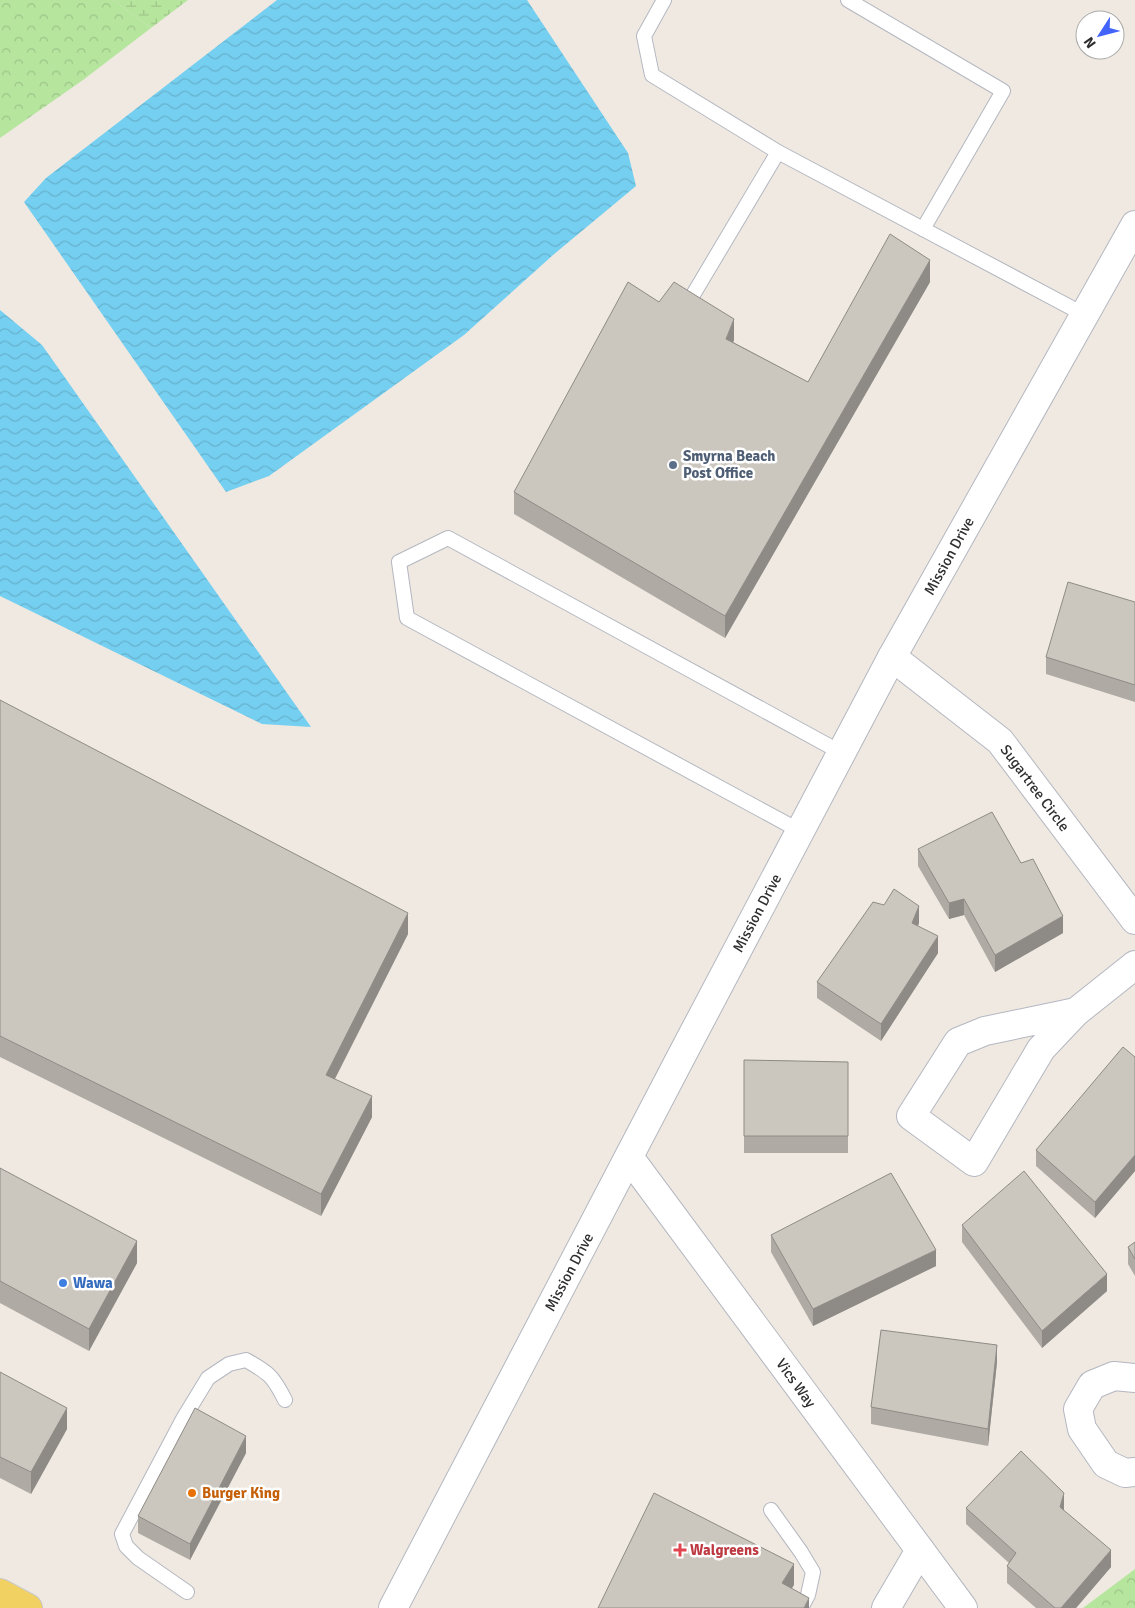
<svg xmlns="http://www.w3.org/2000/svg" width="1135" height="1608" font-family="Signika,sans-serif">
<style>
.forest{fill:url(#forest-crowns)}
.wetland{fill:url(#wetland-marsh)}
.water{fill:url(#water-waves)}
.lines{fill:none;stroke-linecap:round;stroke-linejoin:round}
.service-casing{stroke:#b4b7c1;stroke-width:16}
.minor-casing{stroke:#b4b7c1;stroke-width:30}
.tertiary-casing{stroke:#b4b7c1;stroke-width:30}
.primary-casing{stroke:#c9c9c9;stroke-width:30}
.service{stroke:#fff;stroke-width:14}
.minor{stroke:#fff;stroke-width:28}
.tertiary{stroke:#fff;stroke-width:28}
.primary{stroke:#f2d163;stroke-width:28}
.wall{fill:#afaba4}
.shaded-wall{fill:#8e8b86}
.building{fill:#cbc7bf;stroke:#8e8b86}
.service-dot{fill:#5c6f8a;stroke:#fff;stroke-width:2}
.shop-dot{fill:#3f7fe0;stroke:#fff;stroke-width:2}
.food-dot{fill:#e8710a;stroke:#fff;stroke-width:2}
.health-dot{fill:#e0444e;stroke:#fff;stroke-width:2}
.labels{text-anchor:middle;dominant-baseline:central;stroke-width:5;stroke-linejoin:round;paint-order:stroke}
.service-label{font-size:15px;font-weight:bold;fill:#4e5e75;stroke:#fff;text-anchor:start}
.street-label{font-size:15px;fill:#2e2e2e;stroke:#fff}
.shop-label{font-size:15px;font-weight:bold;fill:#366cbe;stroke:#fff;text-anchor:start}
.food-label{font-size:15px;font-weight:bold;fill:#c56008;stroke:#fff;text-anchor:start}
.health-label{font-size:15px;font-weight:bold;fill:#be3a42;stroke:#fff;text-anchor:start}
</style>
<defs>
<pattern id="forest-crowns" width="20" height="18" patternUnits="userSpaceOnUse" patternTransform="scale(1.25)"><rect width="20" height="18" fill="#b6e59e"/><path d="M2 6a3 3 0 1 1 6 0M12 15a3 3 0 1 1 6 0" fill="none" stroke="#9dc588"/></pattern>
<pattern id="wetland-marsh" width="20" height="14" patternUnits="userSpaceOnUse" patternTransform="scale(1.25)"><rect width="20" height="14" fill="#b6e59e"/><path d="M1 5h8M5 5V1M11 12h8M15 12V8" fill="none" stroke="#9dc588"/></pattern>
<pattern id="water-waves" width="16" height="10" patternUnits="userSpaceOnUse" patternTransform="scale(1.25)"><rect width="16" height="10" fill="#75cff0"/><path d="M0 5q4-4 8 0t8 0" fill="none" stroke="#66b2ce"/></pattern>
</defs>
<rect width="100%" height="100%" fill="#efe9e1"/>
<!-- forest -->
<g class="forest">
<path d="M0 0H113L151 28 83 80 0 138Z"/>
<path d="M1135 1569V1608H1083Z"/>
</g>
<!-- wetland -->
<path class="wetland" d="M113 0H188L151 28Z"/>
<!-- water -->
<g class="water">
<path d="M277 0H527L628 153 636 186 553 255 464 335 269 476 226 492 24 202 46 178Z"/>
<path d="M0 310 42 345 311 727 262 724 0 596Z"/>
</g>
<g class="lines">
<defs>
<g id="service">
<path d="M664 0 644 36 652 75 778 152"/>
<path d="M848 0 1003 91 923 229"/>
<path d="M684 310 778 152 1085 315"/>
<path d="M800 831 407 618 399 562 448 538 842 753"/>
<path d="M771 1510 801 1552 813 1572 808 1595 801 1608"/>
<path d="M187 1592 138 1558 126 1546 122 1534 183 1419 208 1378 229 1364 246 1360C269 1373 273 1376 285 1400"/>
</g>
<g id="minor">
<path d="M892 657 1000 741 1135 920"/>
<path d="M1076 1012 985 1031 958 1042 911 1116 974 1162 1041 1049 1076 1012 1135 965"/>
<path d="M629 1157 963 1608"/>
<path d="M1135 1378 1114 1376 1092 1385 1078 1409 1082 1429 1106 1464 1125 1473 1135 1472"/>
<path d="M886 1608 920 1550"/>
</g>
<path id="tertiary" d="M393 1608 682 1055 892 657 1135 225"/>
<path id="primary" d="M0 1593 28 1608"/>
</defs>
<!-- service casing -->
<use href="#service" class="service-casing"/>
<!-- minor casing -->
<use href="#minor" class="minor-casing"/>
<!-- tertiary casing -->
<use href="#tertiary" class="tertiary-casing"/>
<!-- primary casing -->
<use href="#primary" class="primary-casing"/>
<!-- service -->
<use href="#service" class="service"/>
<!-- minor -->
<use href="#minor" class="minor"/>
<!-- tertiary -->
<use href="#tertiary" class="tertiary"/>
<!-- primary -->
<use href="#primary" class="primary"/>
</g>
<!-- wall -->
<g class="wall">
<path d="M930 282 725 638 514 514V492L659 302 734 340 733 342 808 382Z"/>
<path d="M1135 602V702L1046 674V657Z"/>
<path d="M0 700 408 934 335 1079 372 1117 321 1216 0 1057Z"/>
<path d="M918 849 1021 863 1063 933 995 972 964 915 949 919 918 866Z"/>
<path d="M919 923 918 926 938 953 881 1041 817 998V982Z"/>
<path d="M1135 1057V1171L1095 1218 1036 1166V1150Z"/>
<path d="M744 1060 848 1062V1153H744Z"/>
<path d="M0 1168 137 1263 89 1351 0 1303Z"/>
<path d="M962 1225 1107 1291 1042 1348 962 1242Z"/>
<path d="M771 1235 936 1266 813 1326 771 1252Z"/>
<path d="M1135 1242V1276L1128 1264V1247Z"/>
<path d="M997 1362 988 1446 871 1424V1407Z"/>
<path d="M0 1372 67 1429 31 1494 0 1478Z"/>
<path d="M246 1453 190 1560 138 1533V1516Z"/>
<path d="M966 1508 1111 1567 1076 1608H1036L1007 1583V1566L1009 1563 966 1524Z"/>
</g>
<!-- shaded-wall -->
<g class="shaded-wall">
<path d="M930 260V282L725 638V616Z"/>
<path d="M734 319V340L726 360V339Z"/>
<path d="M964 899V915L949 919V903Z"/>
<path d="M919 906V923L912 939V923Z"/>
<path d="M408 913V934L326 1096V1075Z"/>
<path d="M1063 916V933L995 972V955Z"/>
<path d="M938 936V953L881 1041V1024Z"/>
<path d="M372 1096V1117L321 1216V1194Z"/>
<path d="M1135 1155V1171L1095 1218V1202Z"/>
<path d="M137 1241V1263L89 1351V1329Z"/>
<path d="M936 1250V1266L813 1326V1309Z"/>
<path d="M1107 1274V1291L1042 1348V1331Z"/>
<path d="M997 1345V1362L988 1446V1429Z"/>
<path d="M67 1408V1429L31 1494V1472Z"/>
<path d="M246 1436V1453L190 1560V1544Z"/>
<path d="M1064 1493V1510L1060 1524V1507Z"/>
<path d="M1111 1550V1567L1076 1608H1061Z"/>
<path d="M794 1564V1585L782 1604V1583Z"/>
<path d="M809 1598V1608H804Z"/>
</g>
<!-- building -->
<g class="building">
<path d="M890 234 930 260 725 616 514 492 628 282 659 302 674 282 734 319 726 339 808 382Z"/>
<path d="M1068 582 1135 602V685L1046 657Z"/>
<path d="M0 700 408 913 326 1075 372 1096 321 1194 0 1036Z"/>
<path d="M992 812 1021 863 1033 859 1063 916 995 955 964 899 949 903 918 849Z"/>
<path d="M894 889 919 906 912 923 938 936 881 1024 817 982 873 902 884 905Z"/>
<path d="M1123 1047 1135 1057V1155L1095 1202 1036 1150Z"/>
<path d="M744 1060 848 1062V1136H744Z"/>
<path d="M0 1168 137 1241 89 1329 0 1281Z"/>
<path d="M1024 1171 1107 1274 1042 1331 962 1225Z"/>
<path d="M891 1173 936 1250 813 1309 771 1235Z"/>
<path d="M1135 1242V1259L1128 1247Z"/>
<path d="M881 1330 997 1345 988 1429 871 1407Z"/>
<path d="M0 1372 67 1408 31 1472 0 1457Z"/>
<path d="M195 1408 246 1436 190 1544 138 1516Z"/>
<path d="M1021 1451 1064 1493 1060 1507 1111 1550 1061 1608H1055L1007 1566 1016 1553 966 1508Z"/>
<path d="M654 1493 794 1564 782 1583 809 1598 804 1608H598Z"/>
</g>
<!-- markers -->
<circle class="service-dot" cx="673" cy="465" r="5"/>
<circle class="shop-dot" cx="63" cy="1283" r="5"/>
<circle class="food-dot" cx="192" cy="1493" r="5"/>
<path class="health-dot" d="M677.5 1542.5h5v5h5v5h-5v5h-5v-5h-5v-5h5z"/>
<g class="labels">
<!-- service labels -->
<g class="service-label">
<text x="683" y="456">Smyrna Beach<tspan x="683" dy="17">Post Office</tspan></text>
</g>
<!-- street labels -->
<g class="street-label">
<text transform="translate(949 556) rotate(-61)">Mission Drive</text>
<text transform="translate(1035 788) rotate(53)">Sugartree Circle</text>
<text transform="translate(757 913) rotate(-62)">Mission Drive</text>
<text transform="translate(569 1272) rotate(-62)">Mission Drive</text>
<text transform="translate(796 1383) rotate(54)">Vics Way</text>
</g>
<!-- shop labels -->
<g class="shop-label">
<text x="73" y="1283">Wawa</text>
</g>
<!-- food labels -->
<g class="food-label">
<text x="202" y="1493">Burger King</text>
</g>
<!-- health labels -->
<g class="health-label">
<text x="690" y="1550">Walgreens</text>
</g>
</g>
<!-- north arrow -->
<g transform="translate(1100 35) rotate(234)"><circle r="24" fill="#ffffff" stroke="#ababab"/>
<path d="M0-4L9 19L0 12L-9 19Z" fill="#4264fb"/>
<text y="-8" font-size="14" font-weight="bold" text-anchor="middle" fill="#2e2e2e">N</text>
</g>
</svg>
